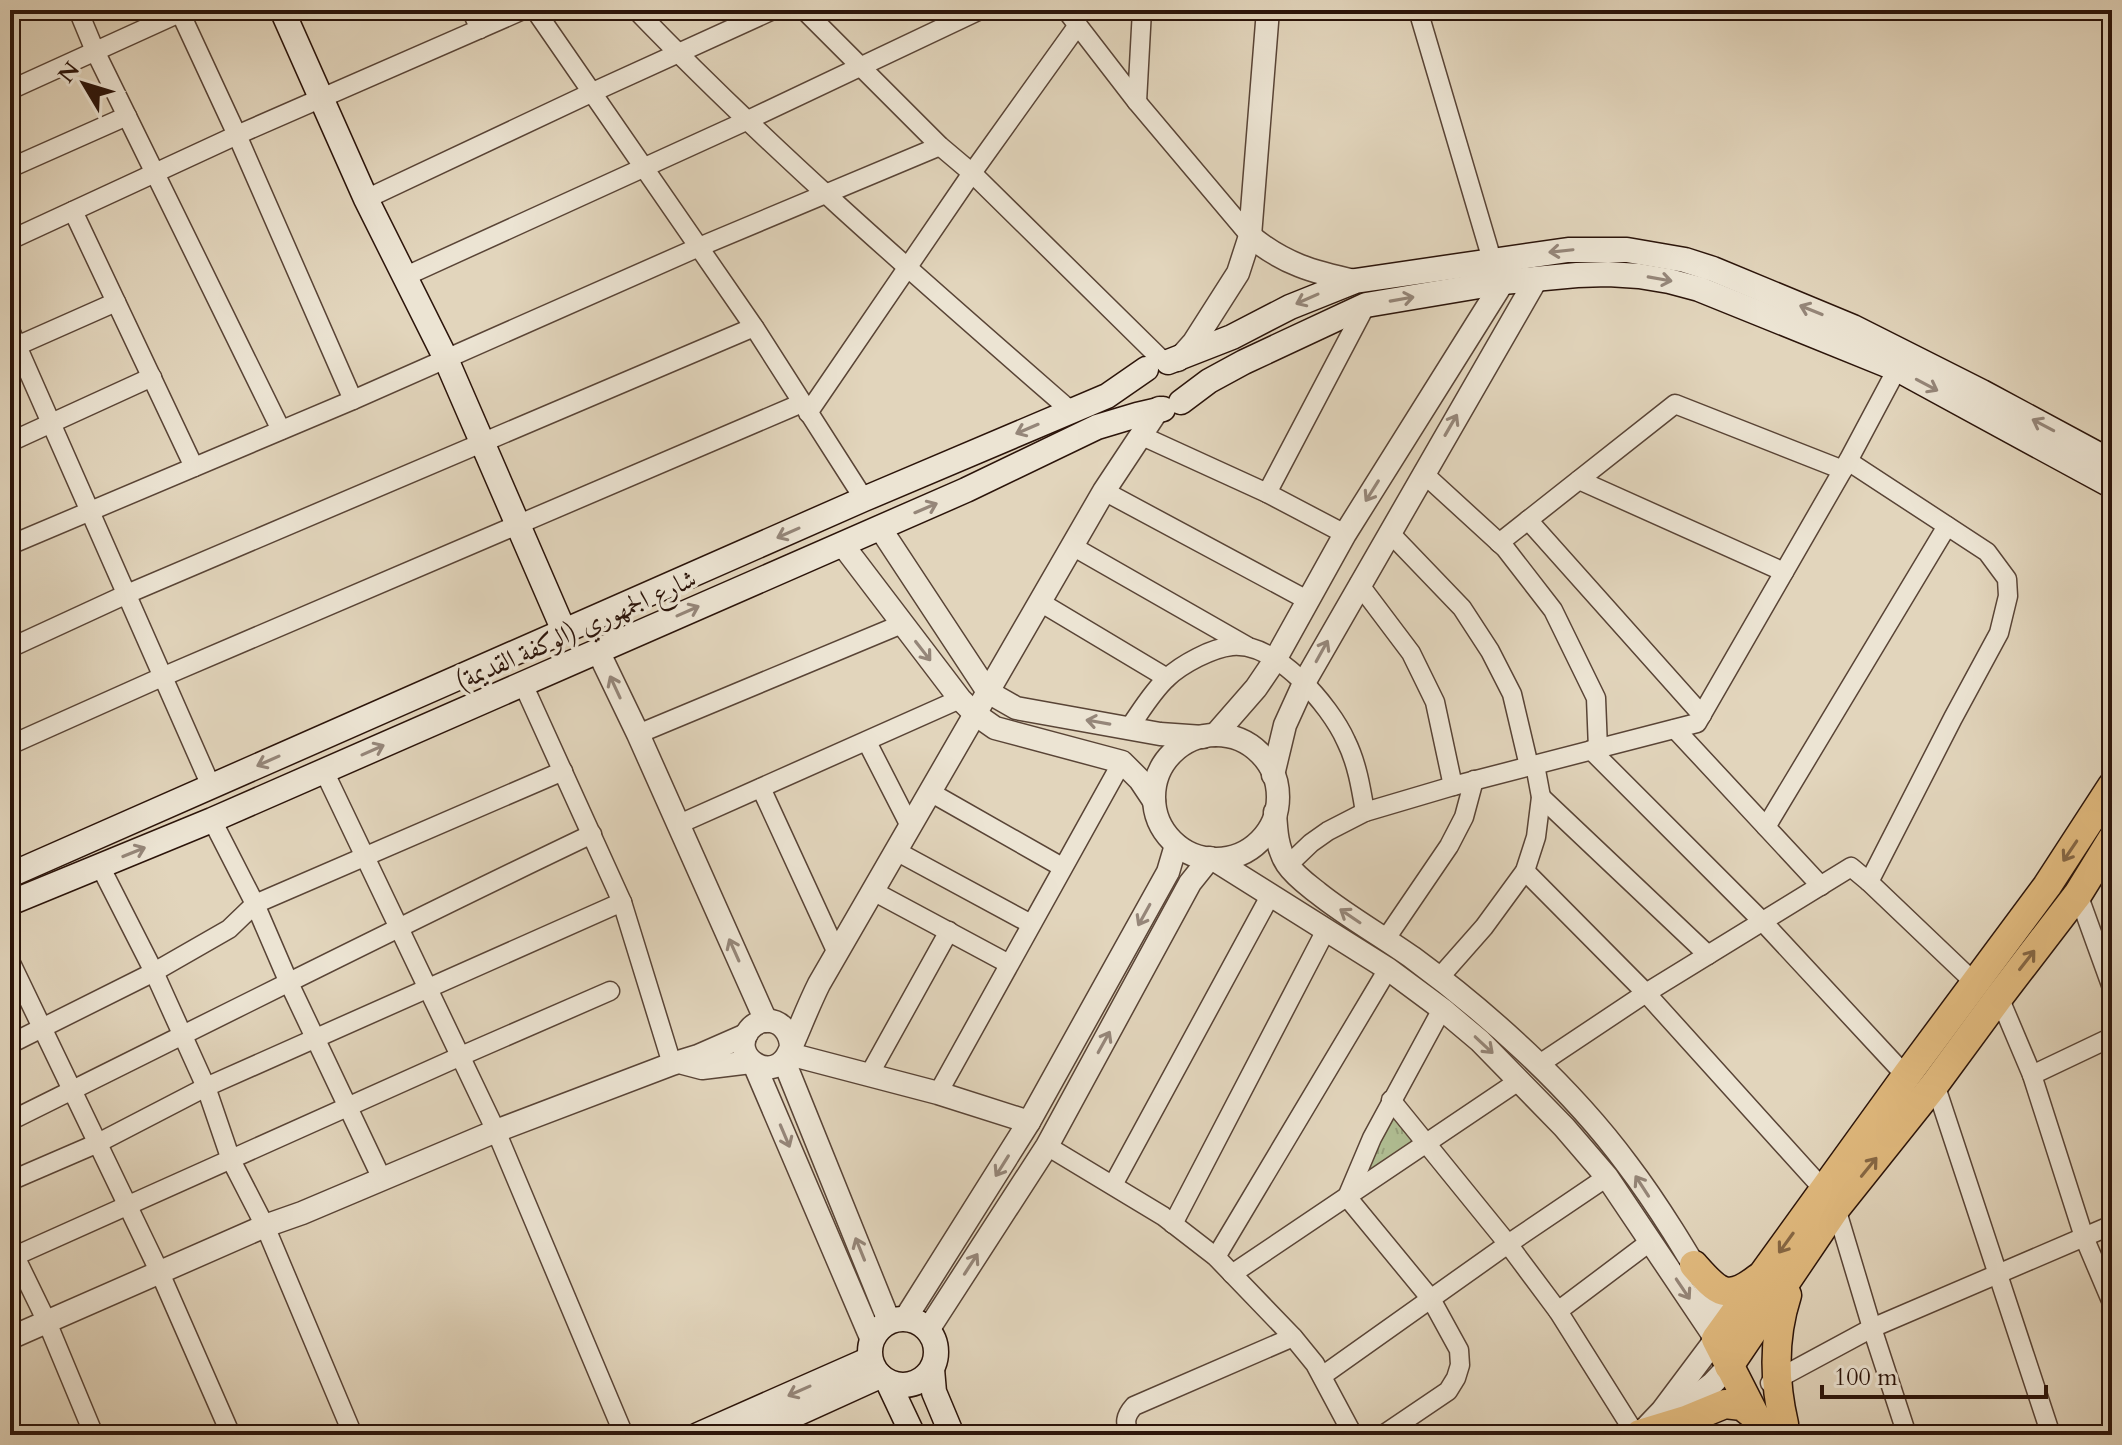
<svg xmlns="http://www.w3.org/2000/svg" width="2122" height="1445" font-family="Cardo,Amiri,serif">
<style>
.grass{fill:url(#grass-tufts);stroke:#6e694e;stroke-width:2}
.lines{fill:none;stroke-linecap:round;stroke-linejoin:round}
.minor-casing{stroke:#594436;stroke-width:21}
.tertiary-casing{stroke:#594436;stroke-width:25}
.secondary-casing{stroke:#2b140a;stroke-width:27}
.primary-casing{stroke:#2b140a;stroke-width:31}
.minor{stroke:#ece4d3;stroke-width:18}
.tertiary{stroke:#ece4d3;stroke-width:22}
.secondary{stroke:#ece4d3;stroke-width:24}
.primary{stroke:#e1ba7e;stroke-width:28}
.oneway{stroke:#958679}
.oneway2{stroke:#866744}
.labels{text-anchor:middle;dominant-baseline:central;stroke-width:7;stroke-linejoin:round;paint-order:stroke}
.street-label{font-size:26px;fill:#2b140a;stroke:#ece4d3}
</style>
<defs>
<pattern id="grass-tufts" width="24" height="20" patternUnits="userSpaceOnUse" patternTransform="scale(2)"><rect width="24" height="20" fill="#b0be93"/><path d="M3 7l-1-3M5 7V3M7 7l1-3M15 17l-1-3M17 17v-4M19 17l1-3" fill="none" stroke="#98a27d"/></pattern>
</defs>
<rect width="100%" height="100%" fill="#e2d5bc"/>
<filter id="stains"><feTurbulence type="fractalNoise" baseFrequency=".0025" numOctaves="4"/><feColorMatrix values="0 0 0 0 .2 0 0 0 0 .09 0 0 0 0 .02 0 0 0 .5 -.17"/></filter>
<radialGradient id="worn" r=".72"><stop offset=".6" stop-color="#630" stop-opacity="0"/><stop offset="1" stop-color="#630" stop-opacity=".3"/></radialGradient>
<!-- grass -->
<path class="grass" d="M1393 1113 1416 1144 1358 1184Z"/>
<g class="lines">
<defs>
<g id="minor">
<path d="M78 10 95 51 281 430"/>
<path d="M179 10 237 135 353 400"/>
<path d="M471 10 480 29"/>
<path d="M535 10 754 327 864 499"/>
<path d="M636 10C773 152 922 281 1071 411"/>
<path d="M804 10 940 146 972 173 1163 361"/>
<path d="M1066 10 1137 102 1250 236"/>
<path d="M1418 10 1492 260"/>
<path d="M10 90 186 10"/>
<path d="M1137 102 1142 10"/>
<path d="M10 168 127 116"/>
<path d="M366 199 593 92 773 10"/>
<path d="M73 211 194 467"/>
<path d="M10 240 237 135 523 10"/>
<path d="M406 276 746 121 980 10"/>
<path d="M10 330 211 786"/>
<path d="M10 349 116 302"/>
<path d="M808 413 972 173 1078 25"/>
<path d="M1140 435 1267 493 1345 534"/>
<path d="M10 442 152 377"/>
<path d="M1848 461 1987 552 2007 579 2008 596 1999 633 1953 718 1869 882"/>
<path d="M1423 473 1505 548 1553 610 1596 698 1598 749"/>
<path d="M1579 480 1784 572"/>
<path d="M1104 491 1307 600"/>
<path d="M1267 493 1366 305"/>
<path d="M1528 520 1702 715"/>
<path d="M1389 532 1462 608 1490 651 1512 694 1529 766"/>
<path d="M1499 543 1675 404 1843 470"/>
<path d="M10 545 353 400 699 247 940 146"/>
<path d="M1072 546 1247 646"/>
<path d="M1359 584 1411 653 1435 702 1453 786"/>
<path d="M1040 602 1167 678"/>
<path d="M10 648 127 594 754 327"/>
<path d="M523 684 622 902 672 1064"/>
<path d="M1129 728C1141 711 1152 692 1167 678 1182 664 1212 648 1232 646 1276 642 1330 705 1346 741 1357 763 1361 788 1365 812"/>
<path d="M1675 729 1821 886"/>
<path d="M638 734 902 624"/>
<path d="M867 742 910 826"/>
<path d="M10 745 162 677 802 403"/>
<path d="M1591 750 1763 922 1906 1076"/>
<path d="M324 771 496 1131 624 1435"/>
<path d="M761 788 837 953"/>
<path d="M930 792 1062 867"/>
<path d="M1541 797 1708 955"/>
<path d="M212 820 255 904 289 983 382 1179"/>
<path d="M677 825 960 699"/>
<path d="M1766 827 1947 526"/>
<path d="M896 851 1031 924"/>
<path d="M1288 865 1311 843 1328 831 1365 812 1453 786 1697 723 1848 461 1897 369"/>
<path d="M100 866 154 972 206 1087 231 1160 265 1226 353 1435"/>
<path d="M1525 871 1646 993 1824 1190"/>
<path d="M873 891 1009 964"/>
<path d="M2078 894 2112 988"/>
<path d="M1385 940 1449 846 1464 817 1474 780"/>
<path d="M10 961 160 1273 231 1435"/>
<path d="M1439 978 1484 927 1525 871 1536 837 1541 797 1535 765"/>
<path d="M1999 997 2032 1075 2084 1237 2112 1303"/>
<path d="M10 1044 154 972 229 929 255 904 563 771"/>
<path d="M1538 1065 1646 993 1851 867 1869 882 1976 984"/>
<path d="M869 1075 949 931"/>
<path d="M2032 1075 2112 1037"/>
<path d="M1935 1084 2051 1435"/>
<path d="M938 1093 1122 762"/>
<path d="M1391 1100 1508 1244 1558 1311 1636 1435"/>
<path d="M10 1121C204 1025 397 927 592 834"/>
<path d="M1047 1146 1163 1216 1216 1257 1293 1337 1315 1364 1353 1435"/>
<path d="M10 1181 98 1143 206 1087 622 902"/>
<path d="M1113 1185 1270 896"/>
<path d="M1836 1208 1872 1328 1907 1435"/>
<path d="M1173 1224 1326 930"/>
<path d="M11 1248 47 1322 94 1435"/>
<path d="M15 1256 461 1056 610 991"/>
<path d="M1216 1257 1388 969"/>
<path d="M1232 1274 1520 1080"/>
<path d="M1558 1311 1651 1241"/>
<path d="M1322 1376 1508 1244 1607 1177"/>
<path d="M1770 1383 1872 1328 2112 1225"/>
<path d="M1130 1435C1124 1423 1125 1416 1134 1406L1293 1337"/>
<path d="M1383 1435 1448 1391 1456 1378 1460 1365 1459 1350 1431 1299 1347 1197 1372 1138 1442 1009"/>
</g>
<g id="tertiary">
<path d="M1250 236C1284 264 1313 272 1355 281"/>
<path d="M1178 360 1194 342 1238 273 1250 236 1268 10"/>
<path d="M880 528 988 692 1016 708 1160 734 1203 737"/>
<path d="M842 544 960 699 975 714 995 728 1122 762 1140 780 1154 801"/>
<path d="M598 651 638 734 766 1021"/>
<path d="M1215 735 1256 688 1275 660 1345 534 1503 282"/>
<circle cx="1216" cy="797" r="62"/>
<path d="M1273 775 1285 725 1305 681 1537 278"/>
<path d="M1275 812C1276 830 1277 849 1287 864 1295 876 1308 885 1318 893 1348 917 1382 936 1413 958 1489 1014 1571 1088 1627 1164 1665 1214 1696 1269 1728 1323"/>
<path d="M1213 859 1388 969 1442 1009 1480 1041 1564 1127 1607 1177 1716 1339 1662 1411 1641 1433"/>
<path d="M791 1048C791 1033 781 1019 764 1021 758 1022 753 1025 749 1030 728 1057 774 1086 789 1052 799 1030 808 1006 819 984L1104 491 1159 408"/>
<path d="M789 1054 938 1093 1029 1122"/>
<path d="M784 1061 889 1321"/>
<path d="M683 1063 702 1068 751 1062"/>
<path d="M754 1064 872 1340"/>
<path d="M905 1319 1029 1122 1168 872 1176 845"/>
<path d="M928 1330 1047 1146 1190 883 1210 858"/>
<path d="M10 1338 265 1226 302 1213 496 1131 672 1064 698 1056 746 1035"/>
<path d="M1664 1421 1712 1384 1729 1366"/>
</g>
<g id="secondary">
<path d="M282 10 366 199 446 359 564 631"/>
<path d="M1168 362 1232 337 1290 307 1355 281 1568 250H1627L1685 260 1713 269 1853 327 1982 392 2112 462"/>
<path d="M1181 402 1209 381 1244 362 1366 305 1503 282 1577 275 1608 274 1639 276 1669 281 1699 289 1897 369 2112 486"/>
<path d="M10 875 864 499 1107 396 1146 369"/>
<path d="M10 903 212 820 966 490 1097 427 1137 415 1163 409"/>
<circle cx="903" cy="1352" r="33"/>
<path d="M932 1369 934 1392 952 1435"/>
<path d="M888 1382 913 1435"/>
<path d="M698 1435 870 1359"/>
<path d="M750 1435 880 1376"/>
</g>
<g id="primary">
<path d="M1694 1265C1717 1291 1726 1303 1758 1278"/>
<path d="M1729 1366 1836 1208 1935 1084 1999 997 2078 894 2112 839"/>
<path d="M1784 1424C1774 1381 1773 1338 1787 1295"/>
<path d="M1640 1434 1686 1420 1725 1404 1742 1406 1756 1417"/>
<path d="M1765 1435 1716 1339 1906 1076 2047 886 2112 786"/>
</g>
</defs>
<!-- minor casing -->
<use href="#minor" class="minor-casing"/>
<!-- tertiary casing -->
<use href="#tertiary" class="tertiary-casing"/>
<!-- secondary casing -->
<use href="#secondary" class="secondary-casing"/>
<!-- primary casing -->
<use href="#primary" class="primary-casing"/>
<!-- minor -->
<use href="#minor" class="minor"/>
<!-- tertiary -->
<use href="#tertiary" class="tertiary"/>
<!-- secondary -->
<use href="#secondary" class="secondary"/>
<!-- primary -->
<use href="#primary" class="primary"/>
</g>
<!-- one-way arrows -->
<defs><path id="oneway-shaft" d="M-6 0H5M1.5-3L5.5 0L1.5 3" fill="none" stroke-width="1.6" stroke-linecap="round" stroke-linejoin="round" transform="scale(2)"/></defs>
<g class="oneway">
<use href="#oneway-shaft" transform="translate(1561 251) rotate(174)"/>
<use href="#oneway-shaft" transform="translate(1660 279) rotate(10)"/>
<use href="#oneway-shaft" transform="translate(1307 299) rotate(156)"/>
<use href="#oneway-shaft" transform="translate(1402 299) rotate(-10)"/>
<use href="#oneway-shaft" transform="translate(1811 310) rotate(-158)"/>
<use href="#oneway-shaft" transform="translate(1927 385) rotate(28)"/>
<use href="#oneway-shaft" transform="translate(1451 425) rotate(-60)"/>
<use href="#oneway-shaft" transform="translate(2043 425) rotate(-152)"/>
<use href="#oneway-shaft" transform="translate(1027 429) rotate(157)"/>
<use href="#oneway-shaft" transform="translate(1372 491) rotate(122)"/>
<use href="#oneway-shaft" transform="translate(926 508) rotate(-23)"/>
<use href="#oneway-shaft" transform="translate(788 533) rotate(156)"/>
<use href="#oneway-shaft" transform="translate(688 611) rotate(-24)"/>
<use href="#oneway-shaft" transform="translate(923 651) rotate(52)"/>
<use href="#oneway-shaft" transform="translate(1322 651) rotate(-61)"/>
<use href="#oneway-shaft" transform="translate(615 687) rotate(-115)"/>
<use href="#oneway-shaft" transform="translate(1098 722) rotate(-170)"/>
<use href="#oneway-shaft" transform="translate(373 750) rotate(-24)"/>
<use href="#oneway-shaft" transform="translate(268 761) rotate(156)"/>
<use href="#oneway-shaft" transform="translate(134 852) rotate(-22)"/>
<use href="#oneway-shaft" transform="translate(1144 915) rotate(119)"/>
<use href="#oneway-shaft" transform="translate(1350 916) rotate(-146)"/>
<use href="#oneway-shaft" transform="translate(734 950) rotate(-114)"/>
<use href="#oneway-shaft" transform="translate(1104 1042) rotate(-61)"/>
<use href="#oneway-shaft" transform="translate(1484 1045) rotate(43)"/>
<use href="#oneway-shaft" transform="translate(785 1136) rotate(67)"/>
<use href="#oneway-shaft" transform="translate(1002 1166) rotate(122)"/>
<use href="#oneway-shaft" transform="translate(1642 1186) rotate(-123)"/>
<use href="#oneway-shaft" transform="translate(860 1249) rotate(-112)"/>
<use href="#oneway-shaft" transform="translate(971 1264) rotate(-57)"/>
<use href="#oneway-shaft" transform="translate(1683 1289) rotate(56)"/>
<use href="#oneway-shaft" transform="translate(799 1391) rotate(156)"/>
</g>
<g class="oneway2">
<use href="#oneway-shaft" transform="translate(2070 851) rotate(124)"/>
<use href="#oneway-shaft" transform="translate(2027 960) rotate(-52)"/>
<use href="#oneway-shaft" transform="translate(1869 1167) rotate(-51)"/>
<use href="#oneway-shaft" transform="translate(1786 1243) rotate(126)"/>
</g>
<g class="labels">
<!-- street labels -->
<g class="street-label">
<text transform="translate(576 630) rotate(-24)">شارع الجمهوري (الوكفة القديمة)</text>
</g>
</g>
<!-- margin -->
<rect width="2122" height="1445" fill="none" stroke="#e2d5bc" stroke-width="40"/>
<rect x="12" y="12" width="2098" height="1421" fill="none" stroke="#2b140a" stroke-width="4"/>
<rect x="20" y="20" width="2082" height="1405" fill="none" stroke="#2b140a" stroke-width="2"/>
<!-- north arrow -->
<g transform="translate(84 84) rotate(308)" stroke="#ece4d3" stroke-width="6" paint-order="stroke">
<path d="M0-6L14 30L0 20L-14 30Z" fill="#2b140a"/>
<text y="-12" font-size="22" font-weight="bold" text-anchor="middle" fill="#2b140a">N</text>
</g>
<!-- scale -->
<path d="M1822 1385v12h224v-12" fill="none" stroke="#2b140a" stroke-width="4"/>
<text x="1834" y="1385" font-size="24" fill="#2b140a" stroke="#ece4d3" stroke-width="6" paint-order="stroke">100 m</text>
<rect width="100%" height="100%" filter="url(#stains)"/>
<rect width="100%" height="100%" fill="url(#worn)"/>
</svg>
